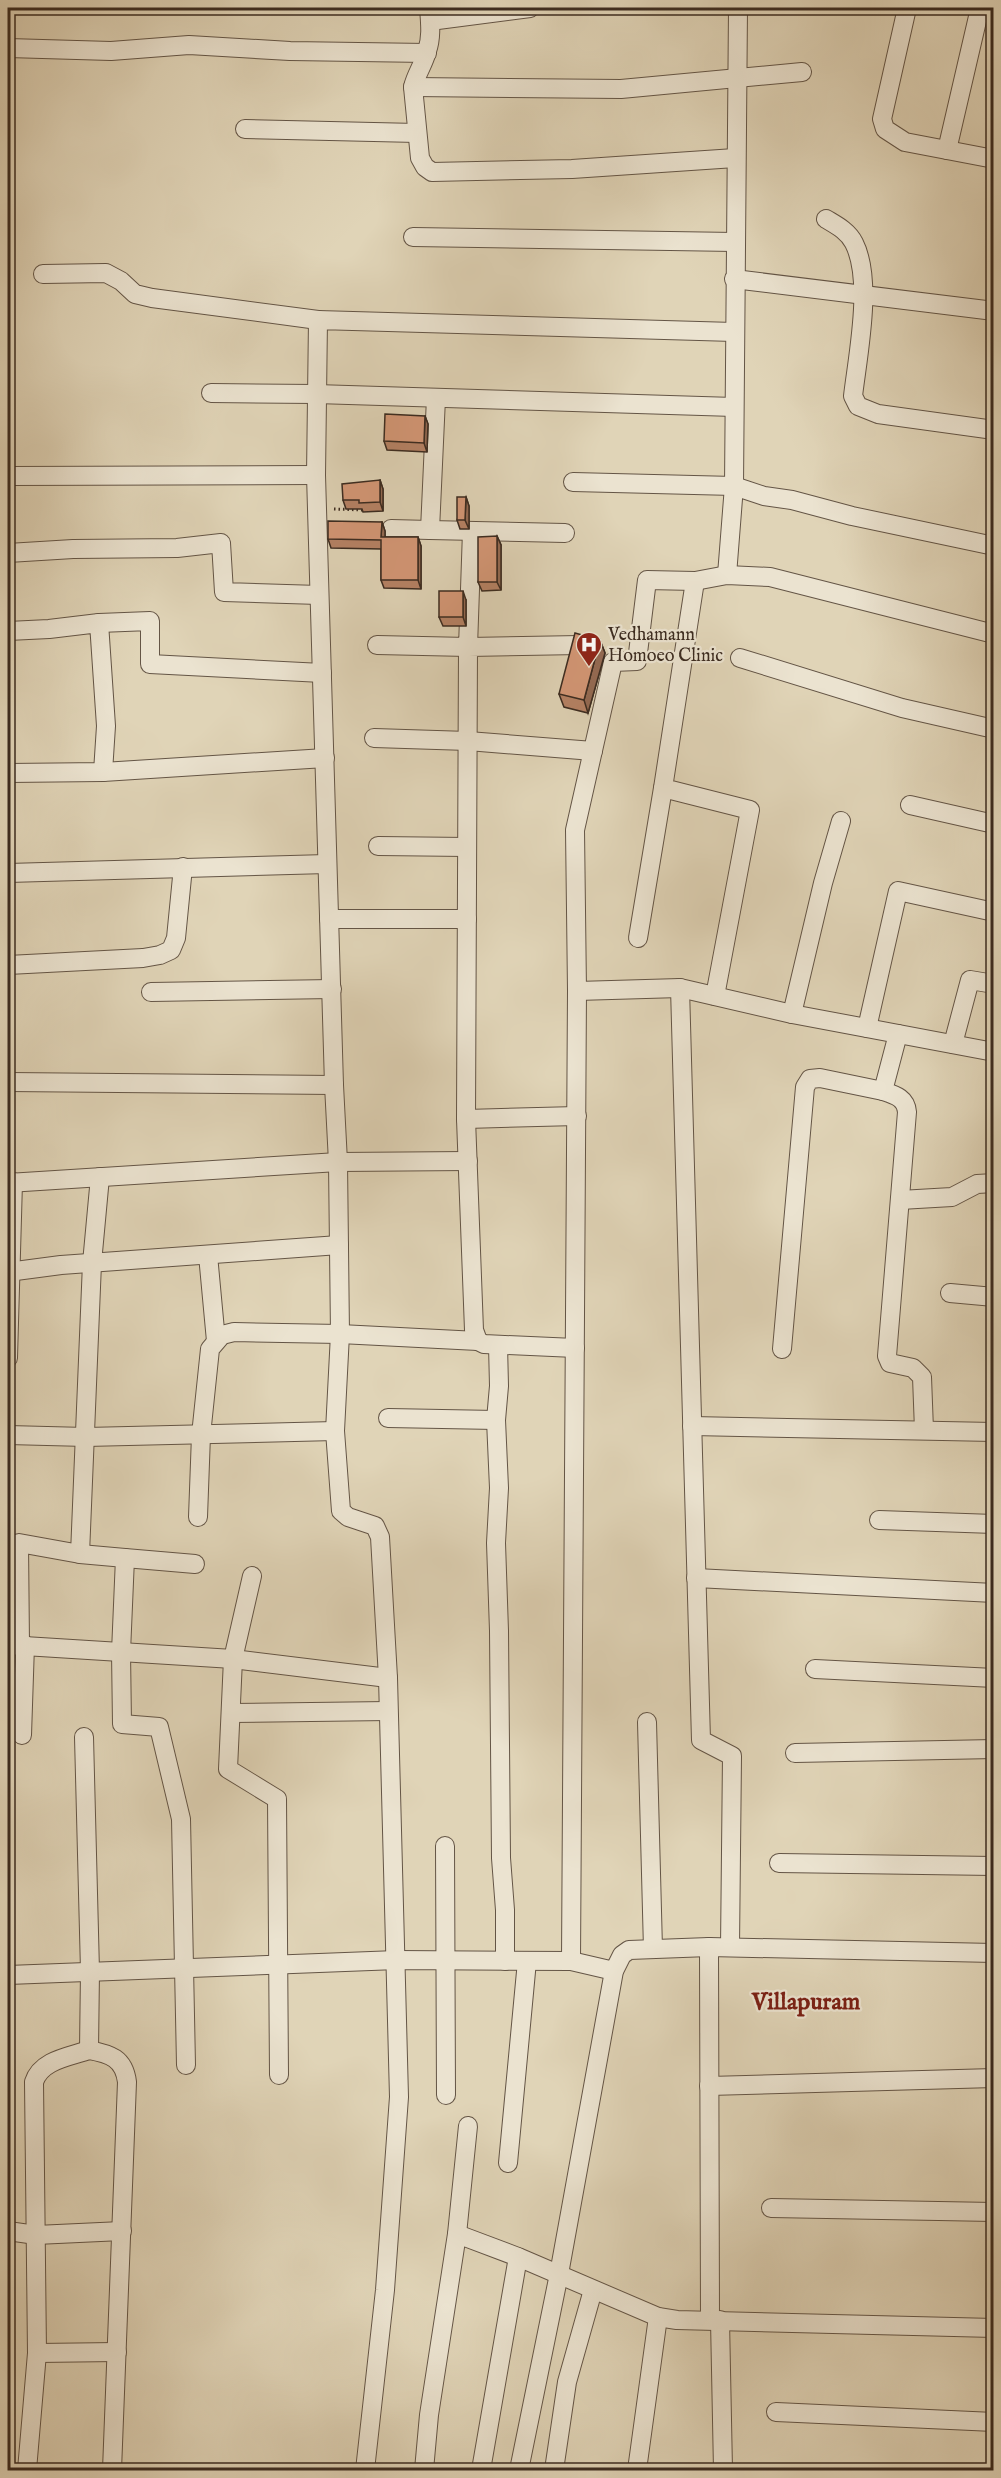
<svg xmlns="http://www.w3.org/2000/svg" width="1001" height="2478" font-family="'IM FELL English',serif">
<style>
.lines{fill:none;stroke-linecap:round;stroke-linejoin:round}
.minor-casing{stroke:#645546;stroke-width:20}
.path{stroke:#3b2b20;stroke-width:3;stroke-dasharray:1.5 3;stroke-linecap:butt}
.minor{stroke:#ebe3d0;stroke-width:18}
.wall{fill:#b68265;stroke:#3b2b20;stroke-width:1.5}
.shaded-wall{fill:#946a53;stroke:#3b2b20;stroke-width:1.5}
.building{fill:#d49776;stroke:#3b2b20;stroke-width:1.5}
.labels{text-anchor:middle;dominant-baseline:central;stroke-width:4.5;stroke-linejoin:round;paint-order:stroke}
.poi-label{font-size:18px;fill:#3b2b20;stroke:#ebe3d0;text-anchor:start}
.district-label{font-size:24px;font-weight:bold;fill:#7a1f14;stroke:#ebe3d0}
</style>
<rect width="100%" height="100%" fill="#e0d4b7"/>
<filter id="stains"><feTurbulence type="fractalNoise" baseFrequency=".00333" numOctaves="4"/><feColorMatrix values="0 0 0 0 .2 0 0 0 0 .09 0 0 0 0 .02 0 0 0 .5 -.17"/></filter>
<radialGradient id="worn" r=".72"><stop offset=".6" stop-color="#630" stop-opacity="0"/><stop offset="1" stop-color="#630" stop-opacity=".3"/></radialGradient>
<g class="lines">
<defs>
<g id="minor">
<path d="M429 8C430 22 432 37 427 51 424 64 416 74 413 87L420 158 425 167 432 172 572 169 735 158"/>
<path d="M907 8 882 119 885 129 905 142 994 159"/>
<path d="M430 21 530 8"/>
<path d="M8 48 111 51 189 45 290 51 427 53"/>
<path d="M413 87 621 89 802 72"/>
<path d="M245 129 417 133"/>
<path d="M947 150 980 8"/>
<path d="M826 219C836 225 848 231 854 243 873 280 858 354 853 396L858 406 878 414 994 430"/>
<path d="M413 237 735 242"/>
<path d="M43 274 106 273 121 281 135 294 152 298 318 320"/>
<path d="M734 279 994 311"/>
<path d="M211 393 316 394 734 407"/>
<path d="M436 398 430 530 565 533"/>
<path d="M8 476 316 475"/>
<path d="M573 482 734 486 764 496 792 500 852 516 994 546"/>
<path d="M391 529 430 530"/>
<path d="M8 553 73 549 177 548 221 543 224 592 319 595"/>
<path d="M727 575 734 486 738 8"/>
<path d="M695 581 663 788 750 810 715 996"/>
<path d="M99 623 150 621V664L322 673"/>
<path d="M8 631 49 629 99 623 106 726 103 772"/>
<path d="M377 645 468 647 472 531"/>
<path d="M740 658 902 708 994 729"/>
<path d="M374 738 468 741 593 751"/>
<path d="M8 773 103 772 325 758"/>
<path d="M910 805 994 824"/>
<path d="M378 846 467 847"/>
<path d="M8 873 327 864"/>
<path d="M329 919H467"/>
<path d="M638 938 663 788"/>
<path d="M8 965 143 958 160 955 171 950 176 938 183 867"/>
<path d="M680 988 701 1740 732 1756 730 1947"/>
<path d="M577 991 680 988 792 1014 994 1052"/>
<path d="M151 992 332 989"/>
<path d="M792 1014 823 883 841 821"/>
<path d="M867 1028 898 891 994 912"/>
<path d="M898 1034 883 1091C895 1095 906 1098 907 1112L887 1356 890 1363 913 1368 922 1377 924 1430"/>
<path d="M953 1044 970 980 994 984"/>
<path d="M8 1082 334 1085"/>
<path d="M466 1119 577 1116"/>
<path d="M8 1183 338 1162 468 1161"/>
<path d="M900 1200 952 1197 977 1184 994 1183"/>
<path d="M208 1255 216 1341"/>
<path d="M8 1272 61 1265 339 1245"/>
<path d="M950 1293 994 1297"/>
<path d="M498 1345 499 1386 496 1420 499 1488 496 1543 499 1631 501 1858 505 1910V1961"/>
<path d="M575 1348 484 1344 478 1341 474 1330 466 1119 468 647 580 645"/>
<path d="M782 1349 805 1087 810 1079 820 1078 883 1091"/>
<path d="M8 1358 13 1182"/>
<path d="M388 1418 496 1420"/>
<path d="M692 1426 994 1432"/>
<path d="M8 1435 86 1437 335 1431"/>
<path d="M198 1517 201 1435 210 1349 222 1335 234 1332 340 1334 478 1341"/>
<path d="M879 1520 994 1524"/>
<path d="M80 1554 125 1558 121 1652 122 1724 159 1727 181 1819 186 2065"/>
<path d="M125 1558 195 1564"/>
<path d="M252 1576 233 1659 228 1769 277 1799 279 2075"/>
<path d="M696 1578 994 1593"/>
<path d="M8 1645 233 1659 388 1678"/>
<path d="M20 1645 19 1543 80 1554 92 1263 100 1177"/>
<path d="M815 1669 994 1678"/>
<path d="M231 1713 388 1711"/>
<path d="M647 1722 653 1949"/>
<path d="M22 1735 25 1645"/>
<path d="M84 1737 90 1971 89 2050C110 2054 124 2058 127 2082L112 2470"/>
<path d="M795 1753 994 1749"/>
<path d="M445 1846 446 2095"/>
<path d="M779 1863 994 1866"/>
<path d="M709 1947 710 2319"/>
<path d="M571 1961 577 991 575 830 613 662 637 661 647 580 695 581 727 575 770 577 994 634"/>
<path d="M8 1975 397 1960 571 1961 614 1971"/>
<path d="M709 2086 994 2078"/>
<path d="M508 2163 527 1961"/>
<path d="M771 2208 994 2212"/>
<path d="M8 2231 36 2235 122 2231"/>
<path d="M457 2234 468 2126"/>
<path d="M720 2320 723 2470"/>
<path d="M37 2353 117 2352"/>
<path d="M776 2412 994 2422"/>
<path d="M27 2470 37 2353 34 2082C41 2060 69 2057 89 2050"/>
<path d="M365 2470 385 2290 399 2097 388 1678 380 1537 375 1526 348 1517 341 1511 335 1431 340 1334 338 1162 334 1085 316 475 318 320 734 332"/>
<path d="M424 2470 429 2415 457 2234 518 2257 658 2317 677 2320 994 2328"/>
<path d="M481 2470 518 2257"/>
<path d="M519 2470 559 2274 614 1971 622 1955 629 1950 709 1947 994 1953"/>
<path d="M554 2470 567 2382 593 2290"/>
<path d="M637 2470 658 2317"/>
</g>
</defs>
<!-- minor casing -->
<use href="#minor" class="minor-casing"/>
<!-- path -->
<path class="path" d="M334 509 363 510"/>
<!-- minor -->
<use href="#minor" class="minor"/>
</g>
<!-- wall -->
<g class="wall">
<path d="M425 416 428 424 427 452 387 450 384 441Z"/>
<path d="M380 480 383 489V511L363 512 362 509H346L343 500Z"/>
<path d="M466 497 469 506V529H460L457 520Z"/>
<path d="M382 522 385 531V537H418L421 546V589L384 588 381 580V549L331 548 328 539Z"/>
<path d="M497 536 501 545V590L482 591 478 582Z"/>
<path d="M466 600V626H443L439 617Z"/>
<path d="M600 640 605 653 588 713 564 707 559 694Z"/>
</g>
<!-- shaded-wall -->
<g class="shaded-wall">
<path d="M425 416 428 424 427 452 424 443Z"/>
<path d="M380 480 383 489V511L380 502Z"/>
<path d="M466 497 469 506V529L465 520Z"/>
<path d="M382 522 385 531V546L381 537Z"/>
<path d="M497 536 501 545V590L497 582Z"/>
<path d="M418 537 421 546V589L418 580Z"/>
<path d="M463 591 466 600V626L463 617Z"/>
<path d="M600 640 605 653 588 713 584 700Z"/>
</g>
<!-- building -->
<g class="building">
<path d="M385 414 425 416 424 443 384 441Z"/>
<path d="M380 480V502L359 503V500H343L342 484Z"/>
<path d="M457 497H466L465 520H457Z"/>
<path d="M328 521 382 522 381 537H418V580H381V540L328 539Z"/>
<path d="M497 536V582H478V537Z"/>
<rect x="439" y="591" width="24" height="26"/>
<path d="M575 633 600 640 584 700 559 694Z"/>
</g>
<!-- icons -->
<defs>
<symbol id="hospital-pin" viewBox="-11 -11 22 30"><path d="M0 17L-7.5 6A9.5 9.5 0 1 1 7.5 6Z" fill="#8f2418" stroke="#ebe3d0"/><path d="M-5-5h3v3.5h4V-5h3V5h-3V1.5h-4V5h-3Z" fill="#fff"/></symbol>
</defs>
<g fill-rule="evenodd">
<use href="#hospital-pin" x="574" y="630" width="30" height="40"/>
</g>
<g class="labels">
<!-- poi labels -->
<g class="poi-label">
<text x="608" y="635">Vedhamann<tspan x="608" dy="21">Homoeo Clinic</tspan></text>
</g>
<!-- district labels -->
<g class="district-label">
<text x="806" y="2002">Villapuram</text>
</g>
</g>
<!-- margin -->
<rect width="1001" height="2478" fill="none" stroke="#e0d4b7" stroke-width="30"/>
<rect x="9" y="9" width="983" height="2460" fill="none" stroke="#3b2b20" stroke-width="3"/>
<rect x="15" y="15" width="971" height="2448" fill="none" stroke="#3b2b20" stroke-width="1.5"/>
<rect width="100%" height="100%" filter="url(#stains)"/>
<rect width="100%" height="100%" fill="url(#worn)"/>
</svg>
